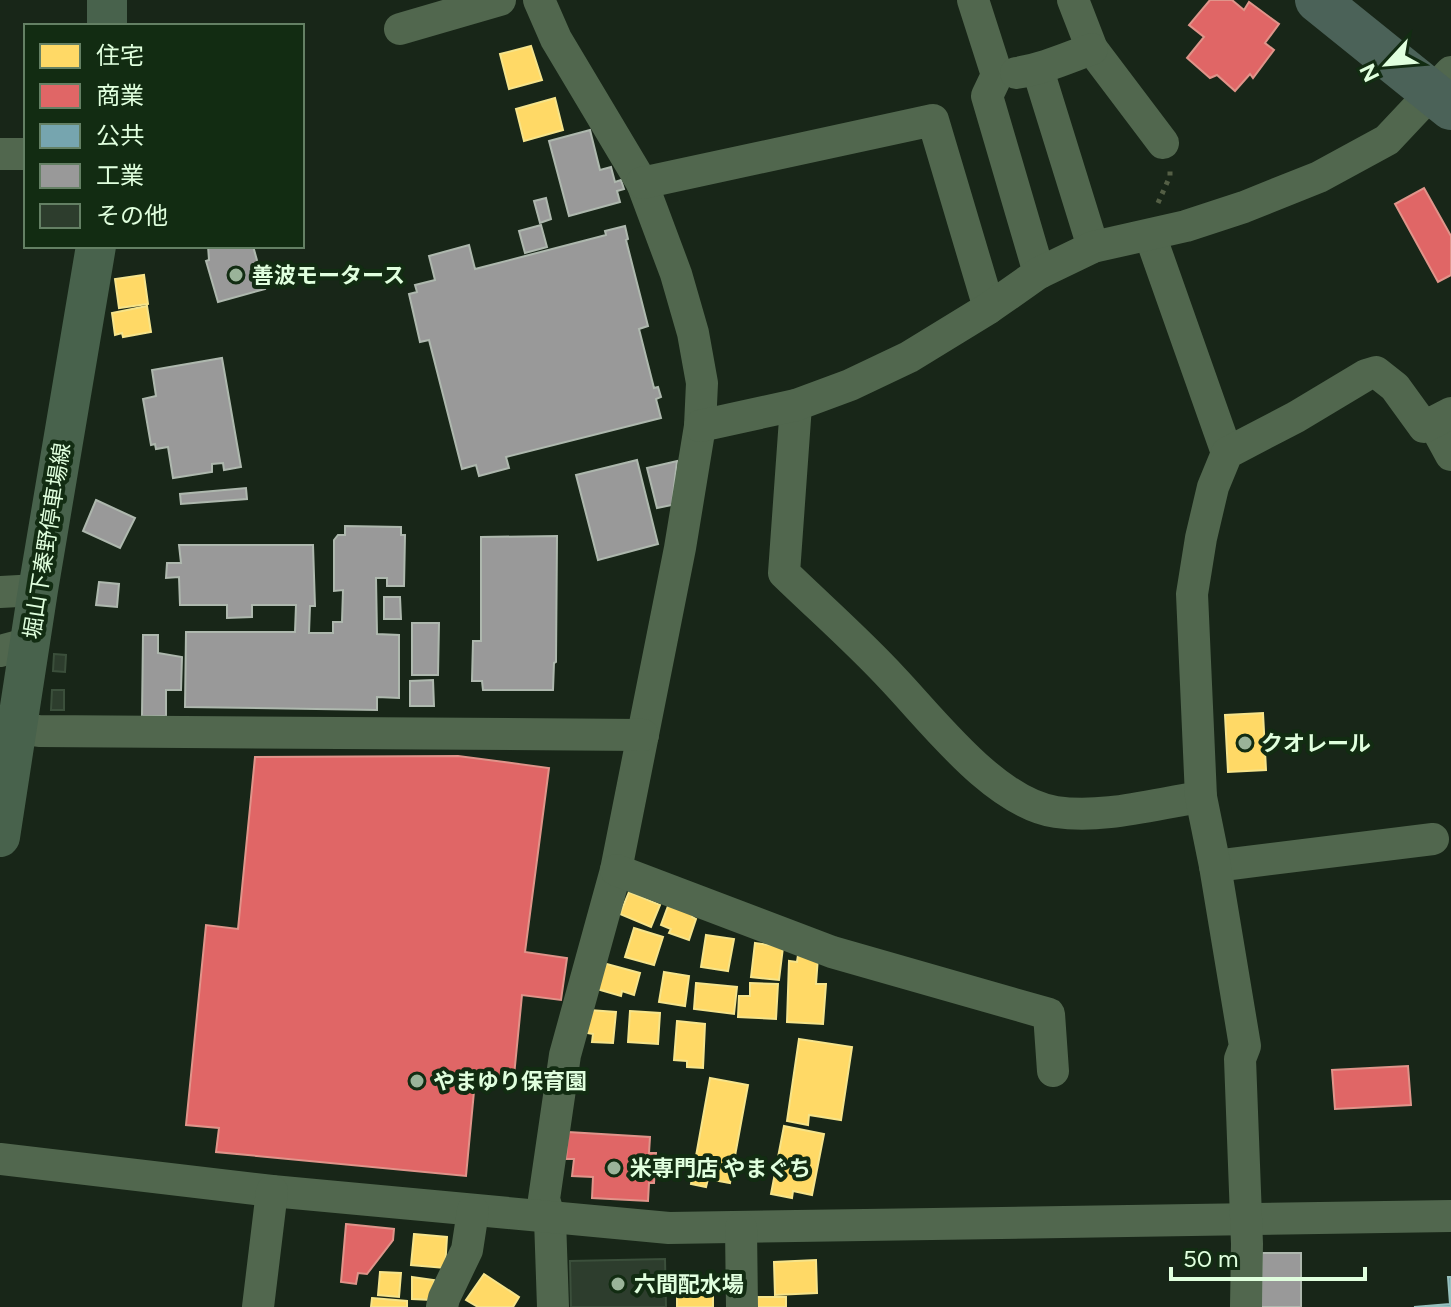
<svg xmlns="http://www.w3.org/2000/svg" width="1451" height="1307" font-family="Figtree,'Noto Sans JP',sans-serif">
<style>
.homes{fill:#ffd966;stroke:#f6e48a;stroke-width:2}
.shops{fill:#e06666;stroke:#e0948a;stroke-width:2}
.public{fill:#76a5af;stroke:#96c0bd;stroke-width:2}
.industry{fill:#999;stroke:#aeb8ae;stroke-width:2}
.building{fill:#2d3d2d;stroke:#3b4f3b;stroke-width:2}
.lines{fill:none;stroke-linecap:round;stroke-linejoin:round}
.path{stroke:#545f45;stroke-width:5;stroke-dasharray:4 6;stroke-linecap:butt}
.minor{stroke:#51674e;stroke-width:32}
.major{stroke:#48624c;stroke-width:40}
.highway{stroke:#4b6258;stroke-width:44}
.poi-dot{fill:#9ab399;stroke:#122c12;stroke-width:3}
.labels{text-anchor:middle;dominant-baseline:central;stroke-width:8;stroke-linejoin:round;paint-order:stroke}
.poi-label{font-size:22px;font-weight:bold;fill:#e0ffde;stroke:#122c12;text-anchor:start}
.street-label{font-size:22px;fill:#e0ffde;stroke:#122c12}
</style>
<rect width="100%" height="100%" fill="#182618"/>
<!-- homes -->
<g class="homes">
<path d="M531 46 542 80 509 89 500 54Z"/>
<path d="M555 98 563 130 524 141 516 109Z"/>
<path d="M144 275 148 304 119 308 115 279Z"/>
<path d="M147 306 151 332 123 337 122 333 115 335 112 313Z"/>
<path d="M1263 713 1266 770 1228 772 1225 715Z"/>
<path d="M629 892 660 905 651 927 620 914Z"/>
<path d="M668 906 695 910 692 917 696 919 689 940 669 933 671 929 661 925Z"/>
<path d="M634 928 663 937 654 965 625 957Z"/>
<path d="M706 935 734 939 728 971 701 967Z"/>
<path d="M755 943 783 947 779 980 751 977Z"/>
<path d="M798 955 818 957 816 984H826L823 1024 787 1022 789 961 797 962Z"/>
<path d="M603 963 640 973 634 995 622 991 621 996 597 989Z"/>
<path d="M664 972 689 976 685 1006 659 1002Z"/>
<path d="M696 983 737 987 734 1014 694 1009Z"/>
<path d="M750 983 778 984 776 1019 738 1017 739 996H750Z"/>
<path d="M589 1010 616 1012 613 1043 592 1042 593 1034 587 1033Z"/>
<path d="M630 1011 660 1013 658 1044 628 1042Z"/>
<path d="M677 1021 705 1024 703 1068 687 1067V1061L674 1060Z"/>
<path d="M799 1039 852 1047 841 1120 809 1115 808 1125 787 1121Z"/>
<path d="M710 1078 748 1085 730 1183 708 1179 706 1187 691 1184Z"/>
<path d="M784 1126 824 1134 812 1195 793 1191 792 1198 771 1194Z"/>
<path d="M414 1234 447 1237 445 1268 411 1265Z"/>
<path d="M816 1260 817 1293 775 1295 774 1262Z"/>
<path d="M380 1272 401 1273 399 1297 378 1295Z"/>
<path d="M484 1274 519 1297 513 1307H478L466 1300Z"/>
<path d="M713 1276V1307H677V1277Z"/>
<path d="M412 1277 434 1280 432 1300 412 1299Z"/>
<rect x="757" y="1297" width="29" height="10"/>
<path d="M372 1298 407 1301V1307H371Z"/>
</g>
<!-- shops -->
<g class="shops">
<path d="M1210 0H1232L1244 10 1249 2 1279 24 1265 43 1274 50 1253 78 1250 74 1235 91 1217 75 1210 78 1187 58 1204 37 1189 25Z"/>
<path d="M1424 188 1451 236V275L1438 282 1395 204Z"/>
<path d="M458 756 549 768 525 952 567 958 561 1000 522 995 513 1086 475 1081 466 1176 216 1152 219 1128 186 1125 206 925 238 929 255 757Z"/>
<path d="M1408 1066 1411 1105 1335 1109 1332 1070Z"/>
<path d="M568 1132 650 1137 649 1153H656L654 1183H649L648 1201 592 1198 593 1177 572 1176 574 1159H566Z"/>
<path d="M346 1224 394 1229 393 1240 367 1274 358 1273 356 1284 341 1282Z"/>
</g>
<!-- public -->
<path class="public" d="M1448 1277H1451V1307H1414L1450 1304Z"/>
<!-- industry -->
<g class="industry">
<path d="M590 130 600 170 611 167 615 182 621 180 624 189 617 191 620 202 569 216 549 141Z"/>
<path d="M546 198 551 219 540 223 534 201Z"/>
<path d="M541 225 547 247 525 253 519 231Z"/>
<path d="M625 226 628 239 626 240 648 326 639 329 654 388 658 387 661 397 656 399 661 418 506 457 509 468 479 476 476 465 462 469 429 340 420 342 409 294 417 292 415 285 435 280 429 256 469 245 475 269 606 235 605 231Z"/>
<path d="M208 246H253L265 289 218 302 206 261 209 260Z"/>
<path d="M222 358 241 467 224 470 223 463 212 464V472L173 478 168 447 156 449 155 444 151 445 143 399 156 396 152 370Z"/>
<path d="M637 460 658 544 598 560 576 475Z"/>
<path d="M677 461 672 505 657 508 647 468Z"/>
<path d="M246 488 247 499 181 504 180 494Z"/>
<path d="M96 500 135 518 120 548 83 531Z"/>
<path d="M345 526 401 527V535H405L404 586H387V578H376L377 634 399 635V698L377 697V710L185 707 186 632H295L296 605H252V617L227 618V605H180L179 577 166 578 167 563H181L179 545H313L315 606H310L309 633H333V622H342L343 590 334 591V540L338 535H345Z"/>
<path d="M557 536 556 662 554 663 553 690H483L482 681H472L473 641H481V537Z"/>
<path d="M99 582 119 584 117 607 96 605Z"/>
<path d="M384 597H400L401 619H384Z"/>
<path d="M412 623H439L438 675H412Z"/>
<path d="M143 635H158V653L182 657 181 690H166V716H142Z"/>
<path d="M433 680 434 706H410V681Z"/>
<path d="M1262 1253H1301V1307H1261Z"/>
</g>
<!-- building -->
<g class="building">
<path d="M54 654 66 655 65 672 53 671Z"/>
<path d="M52 690H64V710H51Z"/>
<path d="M665 1259 666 1307H571L570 1261Z"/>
</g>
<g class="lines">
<!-- path -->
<path class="path" d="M1158 203 1170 176V167"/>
<!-- minor -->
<g class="minor">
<path d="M539 0 556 39 642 183 676 274 693 333 702 383 700 426 680 548 616 870 565 1055 544 1199 550 1219 553 1307"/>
<path d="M973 0 997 75 987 96 1039 273"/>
<path d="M1073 0 1092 49 1163 143"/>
<path d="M400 29 500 0"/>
<path d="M1038 70 1093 247"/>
<path d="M1016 73C1043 69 1067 58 1092 49"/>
<path d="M0 154H26"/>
<path d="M642 183 933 120 989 308"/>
<path d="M1150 235 1227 453"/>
<path d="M796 405 784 573C820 608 859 642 893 679 933 721 995 803 1056 812 1103 819 1154 804 1201 797"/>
<path d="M1433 422 1451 455"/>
<path d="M700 426 796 405 850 385 909 357 989 308 1039 273 1093 247 1186 226 1244 207 1319 177 1387 140 1451 72"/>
<path d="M0 592 38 590"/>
<path d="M0 651 30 643"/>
<path d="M17 728 39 731 643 735"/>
<path d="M1215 866 1433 839"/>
<path d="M616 870 832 952 1049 1014 1053 1071"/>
<path d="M0 1159 272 1191 669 1228 1451 1216"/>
<path d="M741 1228 742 1307"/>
<path d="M258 1307 272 1191"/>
<path d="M442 1307 444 1298 467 1250 473 1211"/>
<path d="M1246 1307 1247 1244 1240 1059 1245 1046 1215 866 1201 797 1192 594 1201 538 1213 487 1227 453 1296 417 1366 375 1376 372 1395 387 1424 427 1451 413"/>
</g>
<!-- major -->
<g class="major">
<path d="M107 0V26"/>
<path d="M0 837 38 590 96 246"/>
</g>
<!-- highway -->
<path class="highway" d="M1317 0 1451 108"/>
</g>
<!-- markers -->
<g class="poi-dot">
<circle cx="236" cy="275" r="8"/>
<circle cx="1245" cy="743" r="8"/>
<circle cx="417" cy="1081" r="8"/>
<circle cx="614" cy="1168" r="8"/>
<circle cx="618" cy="1284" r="8"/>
</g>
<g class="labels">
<!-- poi labels -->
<g class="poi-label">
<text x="252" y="275">善波モータース</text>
<text x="1261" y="743">クオレール</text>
<text x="433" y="1081">やまゆり保育園</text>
<text x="630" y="1168">米専門店 やまぐち</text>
<text x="634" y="1284">六間配水場</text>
</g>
<!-- street labels -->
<g class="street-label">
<text transform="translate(47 541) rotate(-81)">堀山下秦野停車場線</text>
</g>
</g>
<!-- legend -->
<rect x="24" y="24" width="280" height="224" fill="#122c12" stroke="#648064" stroke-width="2"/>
<rect x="40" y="44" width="40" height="24" fill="#ffd966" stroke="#648064" stroke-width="2"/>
<text x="96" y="64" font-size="24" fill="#e0ffde">住宅</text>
<rect x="40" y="84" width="40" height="24" fill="#e06666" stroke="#648064" stroke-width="2"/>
<text x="96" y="104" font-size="24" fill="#e0ffde">商業</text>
<rect x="40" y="124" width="40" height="24" fill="#76a5af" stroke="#648064" stroke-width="2"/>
<text x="96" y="144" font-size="24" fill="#e0ffde">公共</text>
<rect x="40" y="164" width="40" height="24" fill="#999999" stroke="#648064" stroke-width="2"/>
<text x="96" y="184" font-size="24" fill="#e0ffde">工業</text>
<rect x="40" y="204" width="40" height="24" fill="#2d3d2d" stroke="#648064" stroke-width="2"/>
<text x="96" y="224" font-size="24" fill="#e0ffde">その他</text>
<!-- north arrow -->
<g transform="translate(1387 64) rotate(244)" stroke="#122c12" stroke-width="6" paint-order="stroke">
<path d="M0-6L14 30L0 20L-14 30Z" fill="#e0ffde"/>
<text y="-12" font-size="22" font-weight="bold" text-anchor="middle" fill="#e0ffde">N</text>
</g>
<!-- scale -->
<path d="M1171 1267v12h194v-12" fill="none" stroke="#e0ffde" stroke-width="4"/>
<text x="1183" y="1267" font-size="24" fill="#e0ffde" stroke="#122c12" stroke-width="6" paint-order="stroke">50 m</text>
</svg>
